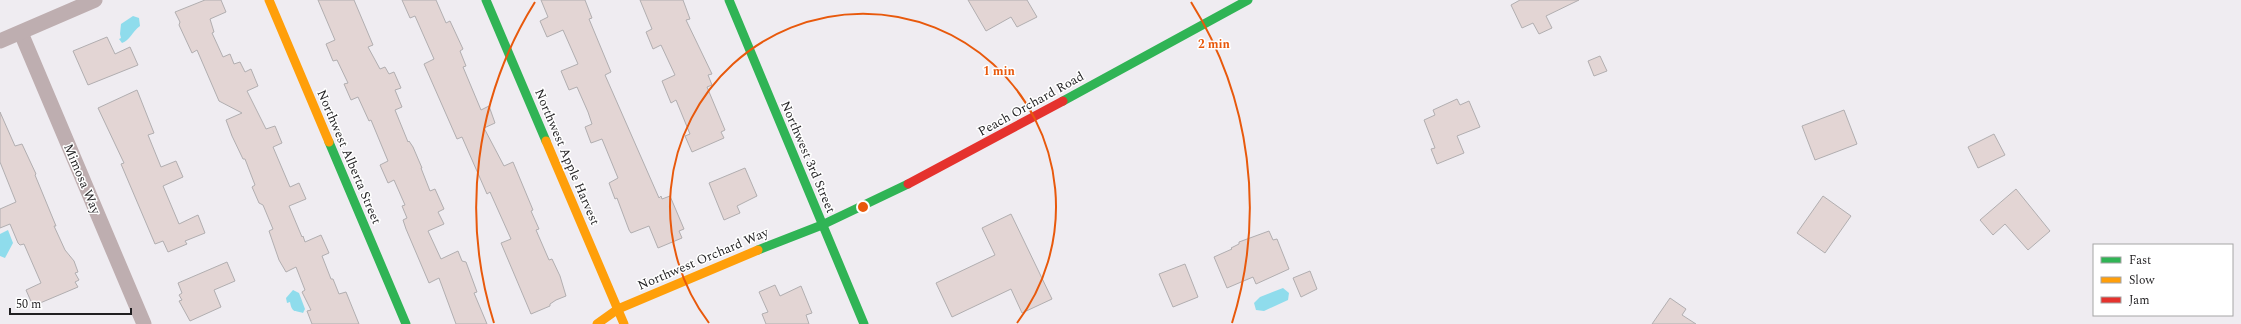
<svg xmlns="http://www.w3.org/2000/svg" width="2241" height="324" font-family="Spectral,serif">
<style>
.water{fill:#8fdcec}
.building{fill:#e3d5d4;stroke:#b1aeb0}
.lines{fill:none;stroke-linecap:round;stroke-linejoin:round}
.street{stroke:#beaeb0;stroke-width:15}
.fast{stroke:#30b455;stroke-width:9}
.slow{stroke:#ff9f0a;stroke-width:9}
.jam{stroke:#e5322d;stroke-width:9}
.ring{fill:none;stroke:#e8590c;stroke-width:2}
.labels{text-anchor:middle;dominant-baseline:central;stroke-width:3;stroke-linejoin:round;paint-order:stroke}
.street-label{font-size:13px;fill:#201f21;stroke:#fff}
.centre{fill:#e8590c;stroke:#fff;stroke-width:2}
.ring-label{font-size:12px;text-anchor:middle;font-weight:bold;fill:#e8590c;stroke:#fff;stroke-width:3;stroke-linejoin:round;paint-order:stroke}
</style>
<rect width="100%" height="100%" fill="#efecf1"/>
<!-- water -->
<g class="water">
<path d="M133 16 139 18 140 26C132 32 130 40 122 43L119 39 121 38 120 34 121 24Z"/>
<path d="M8 230 13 243 5 258 0 256V234Z"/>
<path d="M1283 288 1289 293 1288 300 1264 311 1256 310 1254 303 1260 297Z"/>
<path d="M293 290 299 293 305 309 303 313C296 310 292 314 290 302L287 303 286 298Z"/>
</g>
<!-- building -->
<g class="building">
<path d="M205 0H221L226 12 210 19 214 32 212 33 223 57 230 54 234 64 240 62 245 72 251 69 258 86 247 91 266 129 275 126 282 143 273 147 290 187 299 183 306 199 289 206 302 237 303 236 305 242 321 235 329 253 322 256 331 279H333L339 294 346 292 359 324H312L307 311 311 310 302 292 305 290 296 267 286 272 279 260 269 231 273 229 263 205 259 203 252 187 255 185 245 159H243L232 136 226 120 242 113 219 101 197 50 192 53 179 25 180 22 175 12Z"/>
<path d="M318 0H354L373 45 368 47 380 69 385 67 389 74 394 72 401 88 395 90 402 107 395 110 408 142 409 141 413 147 422 168H421L430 191 435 189 444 209 438 212 444 224 428 231 441 259 458 251 462 261 466 262 477 292 474 293 487 324H456L439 278 429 283 406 229 403 220 407 218 402 206 405 205 394 180 388 183 380 165 388 161 371 120 369 121 358 97 351 100 344 84 348 83 337 60 333 61 326 44 335 40Z"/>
<path d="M402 0H436L446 23 450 21 463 49 460 51 466 66 463 67 481 110 489 106 495 123 484 128 504 166 513 162 533 210 531 211 539 229 536 230 549 260 552 259 560 276 566 296 556 300 550 304V306L531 314 501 243 511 239 490 192 487 194 462 137 457 139 424 64 434 59 415 16 410 18Z"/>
<path d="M541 0H585L592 18 589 19 611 72 605 75 659 198 661 196 662 199 670 196 684 229 679 231 682 238 658 248 649 226 631 233 629 230 617 198 615 199 609 183 618 178 602 139 591 143 585 127 592 124 588 112 577 87 569 90 561 71 578 64 563 30 547 37 540 21 548 17Z"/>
<path d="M640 0H683L690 19 686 20 712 74 708 75 712 85 707 87 725 130 721 132 724 138 692 152 685 136 690 134 676 100 671 103 662 81 675 75 661 45 653 49 646 32 652 29Z"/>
<path d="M968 0H1027L1037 17 1017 27 1011 17 986 31Z"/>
<path d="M1520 0H1579L1546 16 1552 28 1539 34 1533 23 1522 28 1511 5Z"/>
<path d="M107 37 115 54 130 47 138 65 88 85 73 51Z"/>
<path d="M1600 56 1607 71 1594 76 1588 61Z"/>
<path d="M137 90 154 133 148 135 161 167 176 161 183 177 163 186 179 224 198 215 205 233 185 241 187 244 168 252 163 241 155 244 121 164 124 163 98 108Z"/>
<path d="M1457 99 1460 105 1469 101 1480 127 1457 136 1464 153 1437 164 1431 149 1435 148 1424 120 1435 115 1433 110Z"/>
<path d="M1844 110 1857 144 1815 160 1802 126Z"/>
<path d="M0 112 15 146 22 144 36 174 35 175 56 226H54L65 250 74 261 78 272 75 273 79 280 75 282 78 287 33 306 26 290 41 283 24 244 20 245 18 243 10 224 0 228V209L16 202 0 162Z"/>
<path d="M1994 134 2005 155 1978 168 1968 147Z"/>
<path d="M745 168 757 196 737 206 740 213 724 220 709 183Z"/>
<path d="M2016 189 2050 231 2028 250 2005 224 1993 235 1980 220Z"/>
<path d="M1823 196 1851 216 1825 253 1797 233Z"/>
<path d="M1011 214 1052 299 1022 313 1011 289 952 317 936 283 995 255 982 228Z"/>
<path d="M1269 231 1273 240 1277 239 1289 269 1256 284 1253 277 1227 288 1214 257 1232 249 1231 248 1239 244V242Z"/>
<path d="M227 262 235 281 214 290 221 307 190 321 179 301 182 300 179 295 182 293 178 283Z"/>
<path d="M1185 264 1198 297 1173 307 1159 274Z"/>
<path d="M1310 271 1317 289 1301 297 1293 278Z"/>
<path d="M775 285 780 296 801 286 812 313 806 315 809 324H766L762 314 768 312 759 292Z"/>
<path d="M1670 298 1686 309 1682 315 1696 324H1652Z"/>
</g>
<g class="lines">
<!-- street -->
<g class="street">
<path d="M21 33 144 324"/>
<path d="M0 41 95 0"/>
</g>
<!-- fast -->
<g class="fast">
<path d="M486 0 546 141"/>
<path d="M729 0 864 324"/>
<path d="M1063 101 1248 0"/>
<path d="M329 142 406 324"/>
<path d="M758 250 822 225 908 184"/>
</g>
<!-- slow -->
<g class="slow">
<path d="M269 0 329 142"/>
<path d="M546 141 624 324"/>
<path d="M597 324 618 309 758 250"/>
</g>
<!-- jam -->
<path class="jam" d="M908 184 1063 101"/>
</g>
<!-- distance rings -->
<g class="ring">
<path d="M709 323A193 193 0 1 1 1017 323"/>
<path d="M494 323A387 387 0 0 1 535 2M1191 2A387 387 0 0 1 1232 323"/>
</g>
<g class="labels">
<!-- street labels -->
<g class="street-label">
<text transform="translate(1031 104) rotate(-29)">Peach Orchard Road</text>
<text transform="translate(349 157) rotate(67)">Northwest Alberta Street</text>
<text transform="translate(567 157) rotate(67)">Northwest Apple Harvest</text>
<text transform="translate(808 157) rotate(67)">Northwest 3rd Street</text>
<text transform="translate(82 179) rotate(67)">Mimosa Way</text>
<text transform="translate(703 259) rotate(-23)">Northwest Orchard Way</text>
</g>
</g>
<circle cx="863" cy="207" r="6" class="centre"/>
<g class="ring-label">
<text x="1214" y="48">2 min</text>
<text x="999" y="75">1 min</text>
</g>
<!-- legend -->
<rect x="2093" y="244" width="140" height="72" fill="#ffffff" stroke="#a6a5a6"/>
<rect x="2101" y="257" width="20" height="6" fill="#30b455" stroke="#a6a5a6"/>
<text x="2129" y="264" font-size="12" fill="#201f21">Fast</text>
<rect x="2101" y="277" width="20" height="6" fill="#ff9f0a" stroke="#a6a5a6"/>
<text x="2129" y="284" font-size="12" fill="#201f21">Slow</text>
<rect x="2101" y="297" width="20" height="6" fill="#e5322d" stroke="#a6a5a6"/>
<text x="2129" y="304" font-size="12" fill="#201f21">Jam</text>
<!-- scale -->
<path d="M10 308v6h121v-6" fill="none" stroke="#201f21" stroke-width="2"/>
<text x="16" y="308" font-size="12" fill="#201f21" stroke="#ffffff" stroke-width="3" paint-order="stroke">50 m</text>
</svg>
